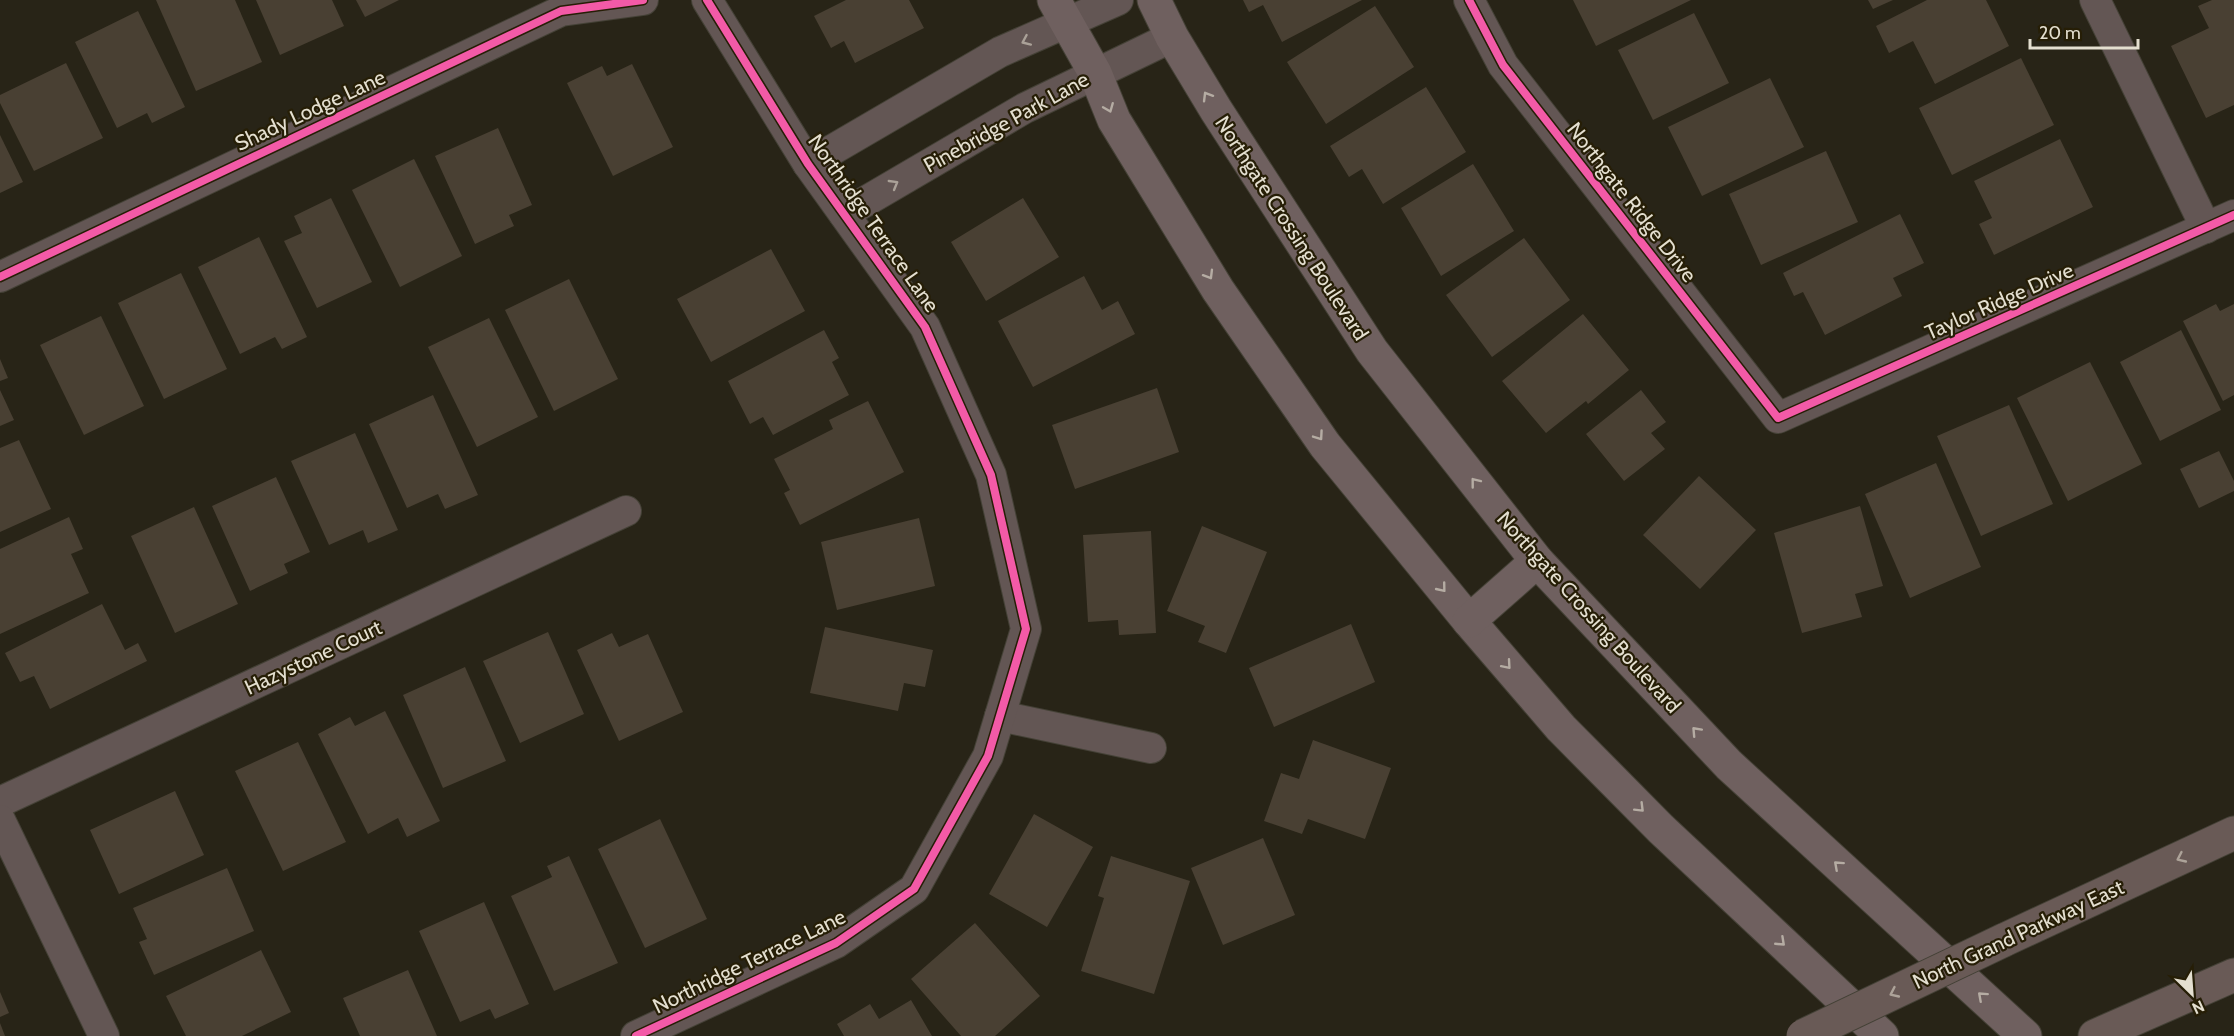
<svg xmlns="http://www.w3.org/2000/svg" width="2234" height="1036" font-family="Cabin,sans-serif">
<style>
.building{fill:#494033}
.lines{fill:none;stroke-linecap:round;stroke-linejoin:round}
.street-casing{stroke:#444136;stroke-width:32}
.secondary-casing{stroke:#444136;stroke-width:35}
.highway-casing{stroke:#444136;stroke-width:35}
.street{stroke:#635654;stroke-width:30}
.secondary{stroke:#6f605f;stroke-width:33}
.highway{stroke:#695a56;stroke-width:33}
.highway-bridge-casing{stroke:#444136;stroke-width:35;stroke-linecap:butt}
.highway-bridge{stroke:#695a56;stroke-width:33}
.cycleway-casing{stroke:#261e06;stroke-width:11}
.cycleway{stroke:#f35aa7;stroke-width:8}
.oneway{stroke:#aaa198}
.oneway2{stroke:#b5aca3}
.oneway3{stroke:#ada399}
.labels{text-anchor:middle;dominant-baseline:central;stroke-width:4.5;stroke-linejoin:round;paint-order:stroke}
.street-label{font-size:21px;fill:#e4dfd0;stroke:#261e06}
</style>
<rect width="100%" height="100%" fill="#282417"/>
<!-- building -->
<g class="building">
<path d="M156 0H235L262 62 196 91Z"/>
<path d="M256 0H332L344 26 280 55Z"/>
<path d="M356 0H399L365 17Z"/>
<path d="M846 0H909L924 28 855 63 844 41 831 48 814 16Z"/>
<path d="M1243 0H1362L1282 42 1263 5 1249 12Z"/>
<path d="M1573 0H1691L1596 46Z"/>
<path d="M1868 0H1893L1873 9Z"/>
<path d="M1927 0H1986L2009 46 1935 84 1913 41 1889 53 1876 26Z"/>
<path d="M2212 0H2234V105L2206 118 2171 46 2209 28 2198 6Z"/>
<path d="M1375 6 1414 67 1326 124 1287 62Z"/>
<path d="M138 11 185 107 152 123 147 113 117 128 75 42Z"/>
<path d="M1694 13 1729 83 1653 120 1618 50Z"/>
<path d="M2021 58 2054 125 1952 175 1919 108Z"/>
<path d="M66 63 103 138 34 171 0 103V95Z"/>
<path d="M632 64 673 147 613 176 567 83 602 66 607 76Z"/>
<path d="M1770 78 1804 147 1702 196 1668 127Z"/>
<path d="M1426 87 1466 152 1383 204 1362 169 1349 177 1330 146Z"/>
<path d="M498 128 532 205 509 215 514 226 475 244 435 156Z"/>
<path d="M0 135 23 182 0 193Z"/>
<path d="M2060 139 2093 207 1994 255 1979 224 1992 218 1974 181Z"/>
<path d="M1826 151 1858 222 1761 265 1729 194Z"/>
<path d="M414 159 462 256 400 287 352 190Z"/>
<path d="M1473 164 1514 231 1441 276 1401 208Z"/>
<path d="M331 198 372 282 317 308 284 241 302 233 294 216Z"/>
<path d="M1023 198 1059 257 986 301 951 242Z"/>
<path d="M1900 214 1924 263 1893 278 1902 296 1825 335 1803 292 1794 296 1783 273Z"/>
<path d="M259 237 307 337 282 349 275 337 240 354 198 267Z"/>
<path d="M1524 238 1570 300 1492 357 1446 295Z"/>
<path d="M771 249 805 311 711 362 677 299Z"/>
<path d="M181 273 227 369 164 399 118 303Z"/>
<path d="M1084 276 1102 310 1118 301 1135 334 1033 387 998 321Z"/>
<path d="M569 279 618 379 554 411 505 310Z"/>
<path d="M2216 304 2220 311 2234 304V395L2223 401 2183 321Z"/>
<path d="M1583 314 1629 370 1588 404 1586 401 1546 433 1502 381Z"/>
<path d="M101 316 144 406 84 435 40 345Z"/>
<path d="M489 318 538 417 477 447 428 347Z"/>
<path d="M824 330 839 358 832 362 849 395 773 435 763 417 750 424 728 381Z"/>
<path d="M2181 330 2221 410 2160 441 2120 362Z"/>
<path d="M0 359 8 378 0 381Z"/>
<path d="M2090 362 2142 464 2068 501 2017 398Z"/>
<path d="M1157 388 1179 452 1075 489 1052 425Z"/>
<path d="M0 390 14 420 0 426Z"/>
<path d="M1641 390 1666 422 1651 433 1665 449 1624 481 1586 434Z"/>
<path d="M433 395 478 495 445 509 438 494 407 508 369 424Z"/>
<path d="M868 401 904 472 800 525 784 493 790 490 774 459 833 429 829 420Z"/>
<path d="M2009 405 2053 504 1981 536 1937 436Z"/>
<path d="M355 433 398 530 368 543 363 530 329 545 291 461Z"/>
<path d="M19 440 51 509 0 532V448Z"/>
<path d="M2219 451 2234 481V491L2199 508 2180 469Z"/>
<path d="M1936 463 1981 567 1910 598 1865 494Z"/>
<path d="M1699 476 1756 530 1700 589 1643 535Z"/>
<path d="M276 477 310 552 284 564 288 573 250 591 212 506Z"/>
<path d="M1860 506 1883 586 1855 594 1862 617 1802 633 1774 533Z"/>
<path d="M194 507 238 604 175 633 131 536Z"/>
<path d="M69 517 83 549 71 554 89 593 0 634V549Z"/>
<path d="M919 518 935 586 837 610 821 542Z"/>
<path d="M1202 526 1267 552 1226 653 1198 642 1205 626 1167 611Z"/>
<path d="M1151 531 1156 633 1119 635 1118 620 1088 622 1083 535Z"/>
<path d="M102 604 125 650 138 643 147 661 50 709 34 676 20 682 5 653Z"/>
<path d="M1351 624 1375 682 1274 727 1249 668Z"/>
<path d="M825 627 933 650 925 687 904 683 898 711 810 693Z"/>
<path d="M548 632 584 714 520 743 483 661Z"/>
<path d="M612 633 619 647 648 634 683 712 619 741 577 650Z"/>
<path d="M465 667 506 761 443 788 403 695Z"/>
<path d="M385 711 440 821 407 837 398 818 368 834 318 734 350 717 355 726Z"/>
<path d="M1313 740 1391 768 1365 839 1308 819 1302 834 1264 821 1281 773 1299 779Z"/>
<path d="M298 742 346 842 283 871 235 771Z"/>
<path d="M175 791 204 855 119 894 90 830Z"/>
<path d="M1034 814 1093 847 1047 927 989 894Z"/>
<path d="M660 819 707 919 645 948 598 849Z"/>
<path d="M1263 838 1295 915 1223 945 1191 868Z"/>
<path d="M569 856 618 963 554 991 511 896 552 877 547 866Z"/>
<path d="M1111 856 1190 881 1154 994 1081 971 1104 898 1098 896Z"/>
<path d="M227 868 254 931 154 975 139 942 147 939 133 908Z"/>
<path d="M484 902 529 1004 495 1019 490 1009 460 1022 419 931Z"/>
<path d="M975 923 1040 996 995 1036H961L911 979Z"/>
<path d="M261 950 291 1012 242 1036H186L166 996Z"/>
<path d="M408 970 437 1036H360L343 998Z"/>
<path d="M0 992 9 1013 0 1017Z"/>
<path d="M911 1000 932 1036H844L837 1024 870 1004 879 1019Z"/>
<path d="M0 1023 5 1036H0Z"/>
</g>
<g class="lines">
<defs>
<g id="street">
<path d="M1469 0 1503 65 1778 418 2234 215"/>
<path d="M2095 0 2206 228"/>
<path d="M808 164 1000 52 1118 0"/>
<path d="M844 214 1025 108 1172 37"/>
<path d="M0 277 561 11 643 0"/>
<path d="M1000 716 1151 748"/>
<path d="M0 802 626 511"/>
<path d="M0 820 104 1036"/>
<path d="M636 1036 836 943 914 889 988 756 1026 629 991 475 925 327 808 164 707 0"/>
</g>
<g id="secondary">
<path d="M1054 0 1095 73 1114 120 1218 290 1325 445 1469 621 1561 728 1661 829 1882 1036"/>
<path d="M1154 0 1172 37 1216 110 1372 351 1537 561 1729 765 2025 1036"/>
<path d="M1469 621 1537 561"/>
</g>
<g id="highway">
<path d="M2004 940 2234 833"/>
<path d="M2095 1036 2234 975"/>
</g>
</defs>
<!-- street casing -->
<use href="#street" class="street-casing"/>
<!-- secondary casing -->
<use href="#secondary" class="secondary-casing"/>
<!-- highway casing -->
<use href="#highway" class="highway-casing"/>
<!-- street -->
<use href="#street" class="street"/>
<!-- secondary -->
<use href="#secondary" class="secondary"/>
<!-- highway -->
<use href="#highway" class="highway"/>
<defs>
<path id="highway-bridge" d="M1803 1036 2004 940"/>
</defs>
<!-- highway-bridge casing -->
<use href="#highway-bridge" class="highway-bridge-casing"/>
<!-- highway-bridge -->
<use href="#highway-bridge" class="highway-bridge"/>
<defs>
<g id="cycleway">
<path d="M1469 0 1503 65 1778 418 2234 215"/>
<path d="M0 277 561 11 643 0"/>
<path d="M636 1036 836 943 914 889 988 756 1026 629 991 475 925 327 808 164 707 0"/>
</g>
</defs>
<!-- cycleway casing -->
<use href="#cycleway" class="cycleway-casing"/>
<!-- cycleway -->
<use href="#cycleway" class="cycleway"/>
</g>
<!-- one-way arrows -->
<defs><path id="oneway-chevron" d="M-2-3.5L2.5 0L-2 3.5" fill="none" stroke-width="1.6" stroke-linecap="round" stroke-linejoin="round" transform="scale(1.5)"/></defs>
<g class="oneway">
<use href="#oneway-chevron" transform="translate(1026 41) rotate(156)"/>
<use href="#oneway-chevron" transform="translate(894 184) rotate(-30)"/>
</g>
<g class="oneway2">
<use href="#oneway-chevron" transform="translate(1207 96) rotate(-121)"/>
<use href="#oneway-chevron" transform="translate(1109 108) rotate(68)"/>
<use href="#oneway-chevron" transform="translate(1209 275) rotate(59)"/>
<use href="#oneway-chevron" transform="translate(1319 436) rotate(55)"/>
<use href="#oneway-chevron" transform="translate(1475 482) rotate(-128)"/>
<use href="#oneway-chevron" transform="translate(1442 588) rotate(51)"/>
<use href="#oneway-chevron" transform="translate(1507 665) rotate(49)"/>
<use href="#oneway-chevron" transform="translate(1696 731) rotate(-133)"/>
<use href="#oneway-chevron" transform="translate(1640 808) rotate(45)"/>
<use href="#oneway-chevron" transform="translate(1838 865) rotate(-138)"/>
<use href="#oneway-chevron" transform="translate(1781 942) rotate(43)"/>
<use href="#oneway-chevron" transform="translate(1982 996) rotate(-138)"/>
</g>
<g class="oneway3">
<use href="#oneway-chevron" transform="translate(2181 858) rotate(155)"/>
<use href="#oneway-chevron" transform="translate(1894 993) rotate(155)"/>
</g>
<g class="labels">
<!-- street labels -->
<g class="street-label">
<text transform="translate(310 110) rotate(-25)">Shady Lodge Lane</text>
<text transform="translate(1006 122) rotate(-29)">Pinebridge Park Lane</text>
<text transform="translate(1632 202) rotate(52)">Northgate Ridge Drive</text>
<text transform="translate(874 223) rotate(55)">Northridge Terrace Lane</text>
<text transform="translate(1292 228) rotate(57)">Northgate Crossing Boulevard</text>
<text transform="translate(1999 301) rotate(-24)">Taylor Ridge Drive</text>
<text transform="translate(1589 612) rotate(48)">Northgate Crossing Boulevard</text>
<text transform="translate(313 657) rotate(-25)">Hazystone Court</text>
<text transform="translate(2018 934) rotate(-25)">North Grand Parkway East</text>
<text transform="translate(749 961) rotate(-26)">Northridge Terrace Lane</text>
</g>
</g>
<!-- north arrow -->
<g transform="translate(2192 994) rotate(155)" stroke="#261e06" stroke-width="4.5" paint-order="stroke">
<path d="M0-4.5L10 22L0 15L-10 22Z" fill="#e4dfd0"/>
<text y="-9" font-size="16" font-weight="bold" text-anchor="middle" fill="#e4dfd0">N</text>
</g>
<!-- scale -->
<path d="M2030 39v9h108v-9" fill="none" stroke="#e4dfd0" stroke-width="3"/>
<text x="2039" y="39" font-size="18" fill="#e4dfd0" stroke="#261e06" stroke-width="4.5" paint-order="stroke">20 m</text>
</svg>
